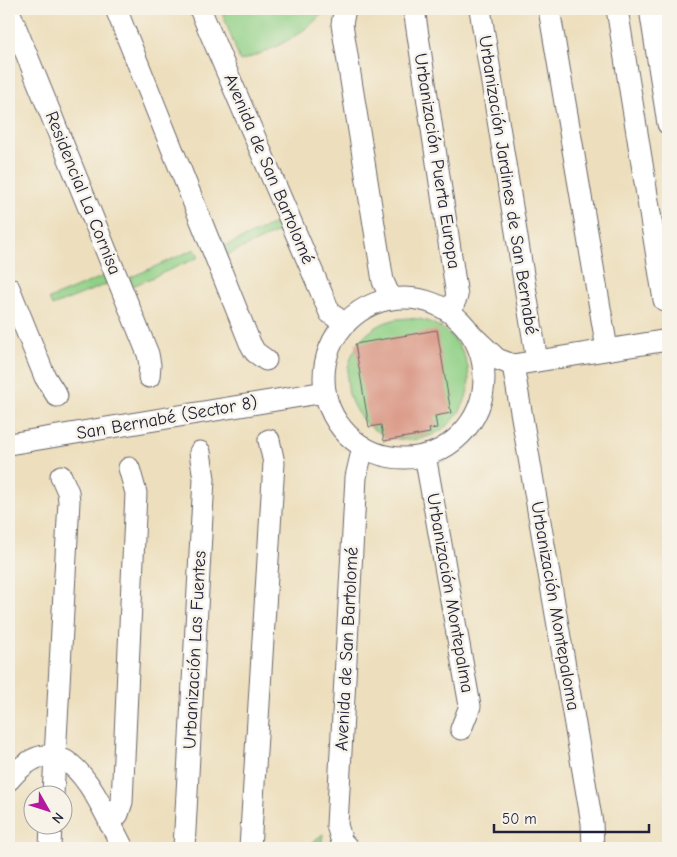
<svg xmlns="http://www.w3.org/2000/svg" width="677" height="857" font-family="'Comic Neue',sans-serif">
<style>
.green{fill:#90d086;stroke:#597960}
.building{fill:#d8917f}
.lines{fill:none;stroke-linecap:round;stroke-linejoin:round}
.minor-casing{stroke:#696468;stroke-width:23}
.minor{stroke:#fff;stroke-width:21}
.labels{text-anchor:middle;dominant-baseline:central;stroke-width:5;stroke-linejoin:round;paint-order:stroke}
.street-label{font-size:18px;fill:#22223b;stroke:#f7f3e8}
</style>
<rect width="100%" height="100%" fill="#f7f3e8"/>
<filter id="ink" filterUnits="userSpaceOnUse"><feTurbulence type="fractalNoise" baseFrequency=".02" numOctaves="2"/><feDisplacementMap in="SourceGraphic" scale="10" xChannelSelector="R" yChannelSelector="G"/><feConvolveMatrix kernelMatrix="1 2 1 2 8 2 1 2 1" color-interpolation-filters="sRGB"/></filter>
<filter id="wash" filterUnits="userSpaceOnUse"><feTurbulence type="fractalNoise" baseFrequency=".0096" numOctaves="4" result="noise"/><feDisplacementMap in="SourceGraphic" scale="20" xChannelSelector="R" yChannelSelector="G"/><feGaussianBlur stdDeviation="1.12" result="paint"/><feColorMatrix in="noise" values="0 0 0 0 0 0 0 0 0 0 0 0 0 0 0 0 0 1.4 0 .05"/><feComposite in="paint" operator="in"/></filter>
<g filter="url(#wash)">
<rect width="100%" height="100%" fill="#eddfbd"/>
<!-- green -->
<g class="green">
<path d="M221 9H327C303 35 274 50 240 61Z"/>
<path d="M276 223 280 231 225 256 221 248Z"/>
<path d="M195 249 199 257 133 286 129 278Z"/>
<path d="M104 276 107 284 52 306 49 299Z"/>
<circle cx="408" cy="379" r="61"/>
<path d="M323 834 321 848H304Z"/>
</g>
<g id="blocks">
<!-- building -->
<path class="building" d="M437 330 451 413 435 416 437 428 429 429 430 433 384 441 381 425 369 427 355 344Z"/>
</g>
</g>
<g filter="url(#ink)">
<use href="#blocks" fill-opacity="0" stroke="#696468" stroke-width="1"/>
<g class="lines">
<defs>
<g id="minor">
<path d="M116 9 250 343 255 352 266 360"/>
<path d="M200 9 330 313 345 324"/>
<path d="M345 9 342 24 383 281 391 299"/>
<path d="M414 9 457 296 450 312"/>
<path d="M480 9 537 361"/>
<path d="M549 9 607 349"/>
<path d="M617 9 664 300"/>
<path d="M650 9 668 124"/>
<path d="M9 11 148 354 150 365 149 377"/>
<path d="M9 288 45 377 57 396"/>
<circle cx="404" cy="378" r="80"/>
<path d="M476 339 497 359 513 365 668 340"/>
<path d="M513 365 592 823 593 848"/>
<path d="M9 444 325 392"/>
<path d="M425 455 470 706 461 729"/>
<path d="M9 780C67 712 99 804 123 848"/>
<path d="M53 794 69 501 68 492 61 476"/>
<path d="M110 824 118 814 122 802 136 493 129 468"/>
<path d="M50 848 51 824"/>
<path d="M184 848 204 479 200 452"/>
<path d="M250 848 274 463 269 440"/>
<path d="M348 848 342 842 337 825 356 477 363 447"/>
</g>
</defs>
<!-- minor casing -->
<use href="#minor" class="minor-casing"/>
<!-- minor -->
<use href="#minor" class="minor"/>
</g>
</g>
<g class="labels">
<!-- street labels -->
<g class="street-label">
<text transform="translate(437 161) rotate(81)">Urbanización Puerta Europa</text>
<text transform="translate(269 169) rotate(67)">Avenida de San Bartolomé</text>
<text transform="translate(508 185) rotate(81)">Urbanización Jardines de San Bernabé</text>
<text transform="translate(83 193) rotate(68)">Residencial La Cornisa</text>
<text transform="translate(167 418) rotate(-10)">San Bernabé (Sector 8)</text>
<text transform="translate(450 593) rotate(80)">Urbanización Montepalma</text>
<text transform="translate(555 606) rotate(80)">Urbanización Montepaloma</text>
<text transform="translate(347 649) rotate(-87)">Avenida de San Bartolomé</text>
<text transform="translate(195 650) rotate(-87)">Urbanización Las Fuentes</text>
</g>
</g>
<!-- margin -->
<rect width="677" height="857" fill="none" stroke="#f7f3e8" stroke-width="30"/>
<!-- north arrow -->
<g transform="translate(48 810) rotate(129)"><circle r="24" fill="#f7f3e8" stroke="#a29fa3"/>
<path d="M0-4L9 19L0 12L-9 19Z" fill="#b5179e"/>
<text y="-8" font-size="14" font-weight="bold" text-anchor="middle" fill="#22223b">N</text>
</g>
<!-- scale -->
<path d="M494 824v8h155v-8" fill="none" stroke="#22223b" stroke-width="2.5"/>
<text x="502" y="824" font-size="15" fill="#22223b" stroke="#f7f3e8" stroke-width="4" paint-order="stroke">50 m</text>
</svg>
